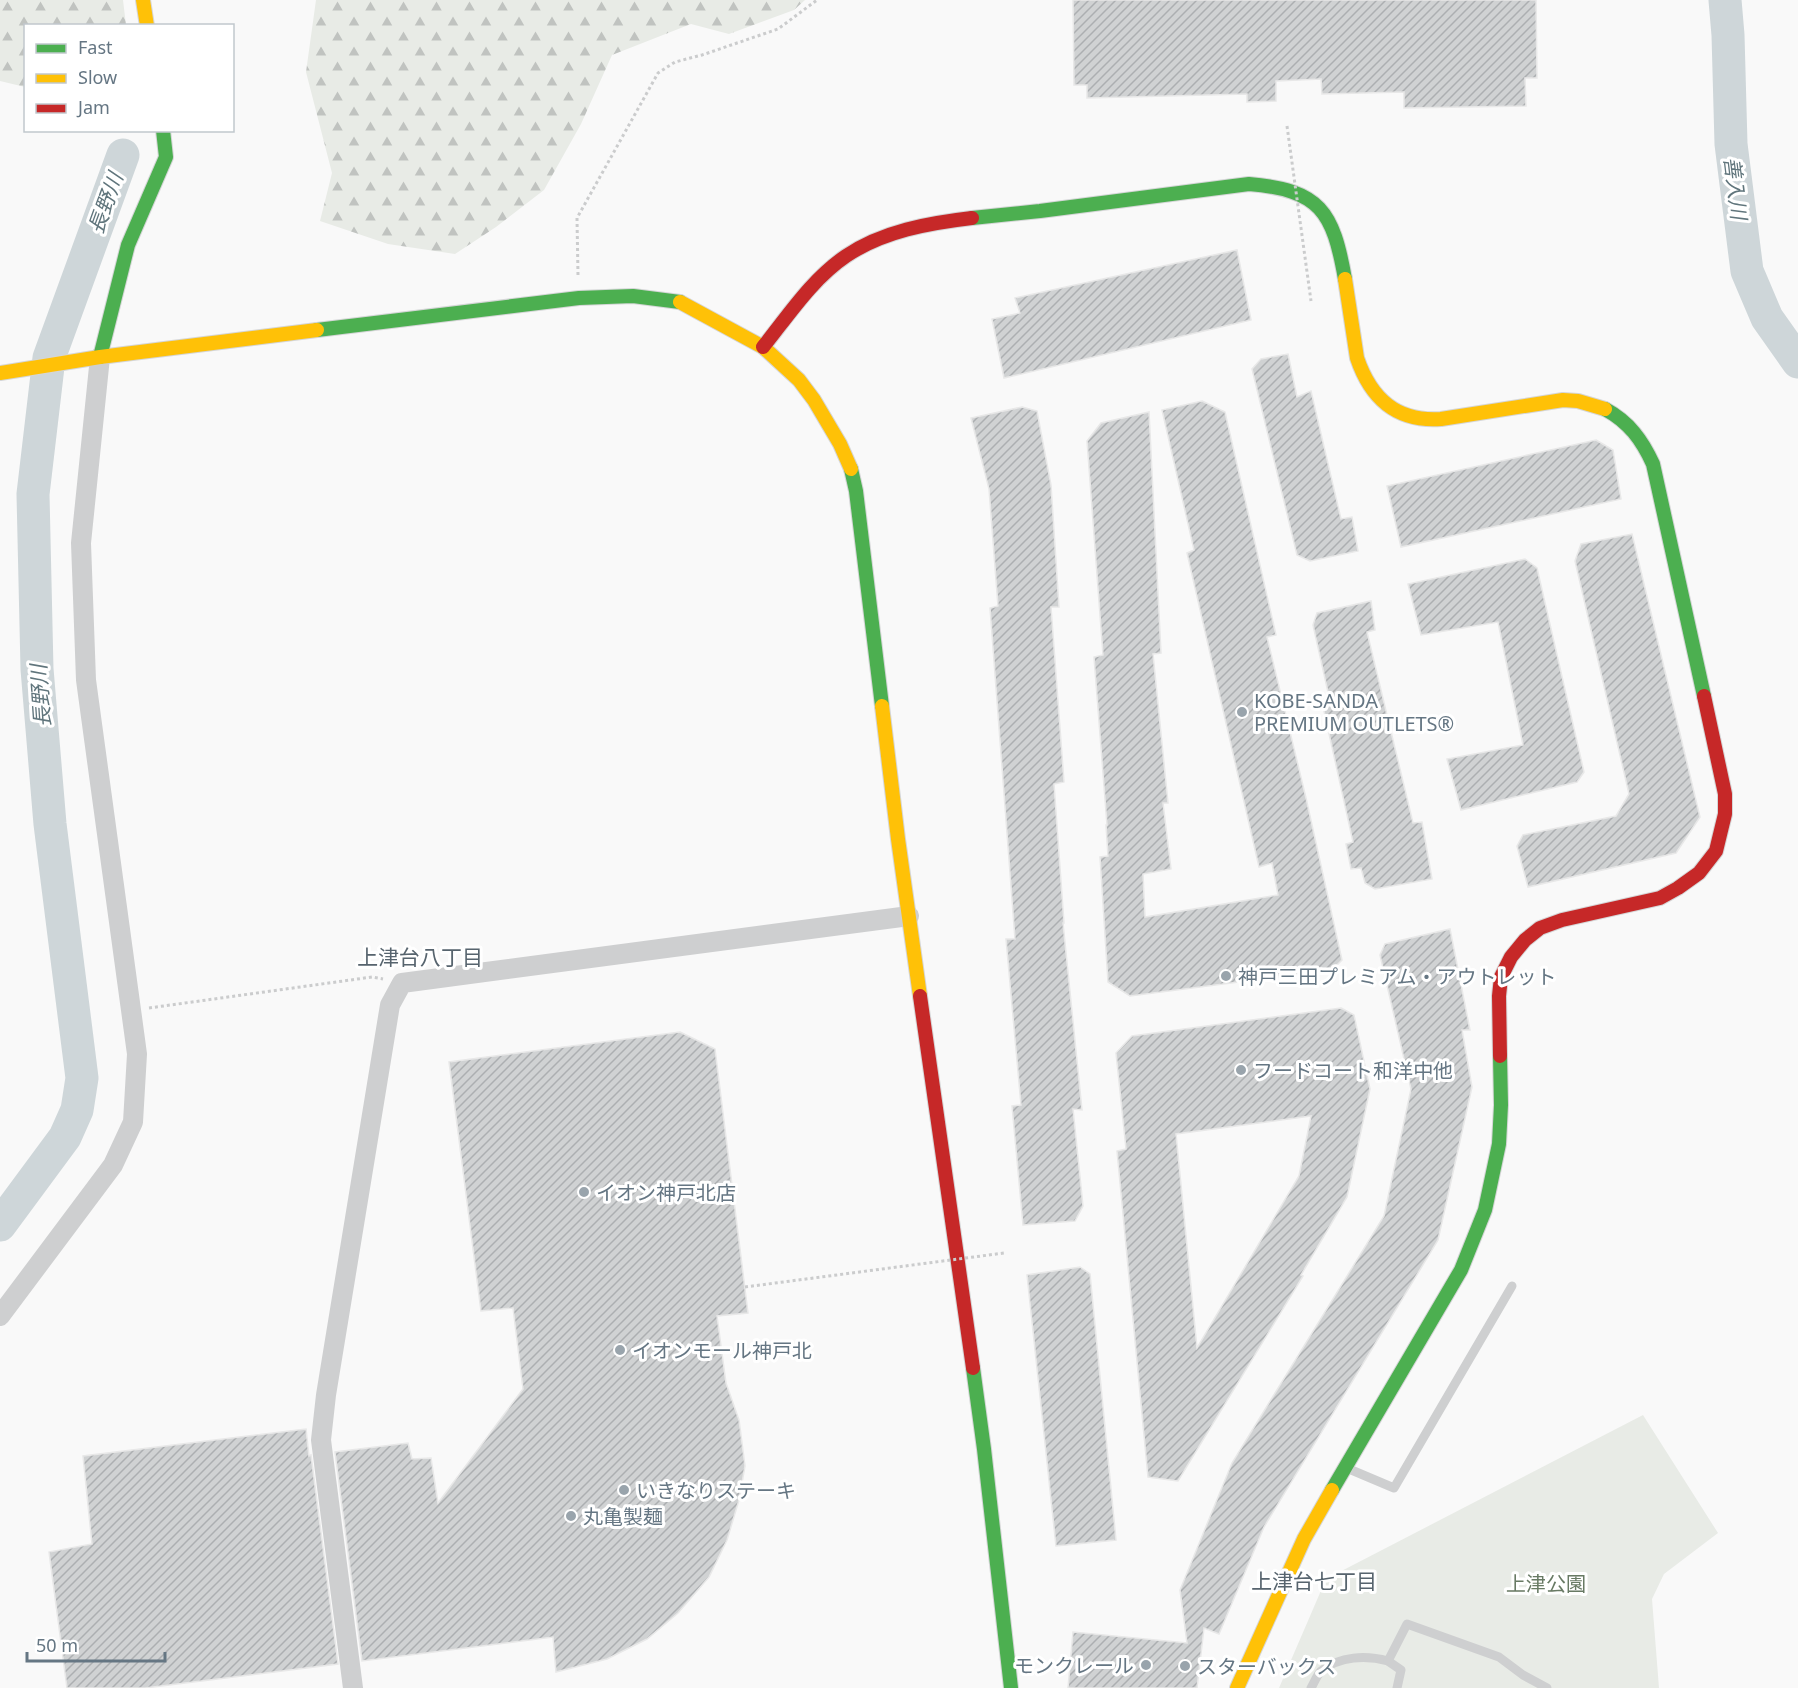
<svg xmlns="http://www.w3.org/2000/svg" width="1798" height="1688" font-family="'Noto Sans','Noto Sans JP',sans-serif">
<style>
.forest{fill:url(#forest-firs)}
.park{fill:#e8ebe6}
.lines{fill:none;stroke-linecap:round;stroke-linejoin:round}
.river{stroke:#ced6d9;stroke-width:33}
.building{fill:url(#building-hatch);stroke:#e8e8e8;stroke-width:1.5;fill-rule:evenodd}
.fast-casing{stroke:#d5d6d7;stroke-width:16}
.slow-casing{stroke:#d5d6d7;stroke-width:16}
.jam-casing{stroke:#d5d6d7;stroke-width:16}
.path{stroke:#cbcccd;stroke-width:3;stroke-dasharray:3 3;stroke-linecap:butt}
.lane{stroke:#cecfd0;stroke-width:9}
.street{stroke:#cecfd0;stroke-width:20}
.fast{stroke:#4caf50;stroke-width:14}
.slow{stroke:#ffc107;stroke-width:14}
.jam{stroke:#c62828;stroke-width:14}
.path-bridge{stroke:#cbcccd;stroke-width:3;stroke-dasharray:3 3;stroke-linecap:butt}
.poi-dot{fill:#99a4ac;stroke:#fff;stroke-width:2}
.labels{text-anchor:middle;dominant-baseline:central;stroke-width:6;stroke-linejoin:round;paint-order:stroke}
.poi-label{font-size:20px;fill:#657683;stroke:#fff;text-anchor:start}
.park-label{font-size:20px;fill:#687a64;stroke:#fff}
.water-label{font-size:21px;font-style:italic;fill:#60757c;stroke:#fff}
.neighbourhood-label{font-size:21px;fill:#57646e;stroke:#fff}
</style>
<defs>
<pattern id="forest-firs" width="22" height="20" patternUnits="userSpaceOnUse" patternTransform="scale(1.5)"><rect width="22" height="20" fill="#e8ebe6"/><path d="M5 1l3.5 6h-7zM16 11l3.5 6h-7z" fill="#c0c3c0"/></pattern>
<pattern id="building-hatch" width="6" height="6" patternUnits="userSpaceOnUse" patternTransform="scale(1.5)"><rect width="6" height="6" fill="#d0d2d3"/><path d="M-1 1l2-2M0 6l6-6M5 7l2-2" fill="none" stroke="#acafb1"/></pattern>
</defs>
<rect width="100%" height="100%" fill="#f9f9f9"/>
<!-- forest -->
<g class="forest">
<path d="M0 0H123L126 25 26 26 25 87 0 81Z"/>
<path d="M316 0H805L794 10 729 34 691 24 612 55 581 124 544 190 496 227 455 254 388 244 320 221 332 173 306 72Z"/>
</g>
<!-- park -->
<path class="park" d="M1643 1415 1718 1533 1664 1574 1652 1599 1659 1688H1279L1326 1579Z"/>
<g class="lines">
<!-- river -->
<g class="river">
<path d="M1725 0 1728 35 1731 144 1747 271 1767 318 1798 362"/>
<path d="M0 1225 65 1137 77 1110 82 1078 50 824 37 669 33 494 49 358 123 155"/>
</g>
</g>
<!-- building -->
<g class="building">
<path d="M1073 0H1536L1537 78H1525L1526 106 1404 108V92L1322 94 1321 79 1276 81V101L1247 102V94L1087 98V85H1074Z"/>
<path d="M1237 250 1251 320 1004 378 992 319 1020 313 1015 298Z"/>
<path d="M1288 354 1297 397 1311 391 1341 519 1352 517 1358 551 1310 561 1297 555 1252 369 1261 359Z"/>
<path d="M1202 401 1225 412 1276 635 1267 637 1306 798 1342 960 1332 970 1130 996 1108 982 1100 857 1108 856 1106 825H1107L1094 657 1103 655 1087 441 1101 423 1149 412 1161 653 1153 654 1168 803H1163L1171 869 1143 874 1145 917 1278 895 1272 863 1259 867 1187 553 1194 550 1162 410Z"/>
<path d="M1022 407 1037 411 1051 485 1059 607H1051L1064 782 1054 784 1064 923H1063L1082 1110 1073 1109 1083 1206 1075 1221 1023 1225 1012 1106 1021 1105 1006 939H1015L990 608 998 606 989 489 971 418Z"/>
<path d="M1596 440 1613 450 1621 499 1401 547 1387 486Z"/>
<path d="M1632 534 1700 817 1676 853 1528 887 1517 846 1523 835 1616 816 1629 794 1575 561 1581 544Z"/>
<path d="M1525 559 1537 568 1584 772 1577 782 1461 810 1447 759 1523 745 1498 622 1421 635 1408 584Z"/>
<path d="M1371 601 1375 630 1367 632 1413 823 1422 822 1432 879 1375 889 1365 883 1361 868 1351 869 1346 844 1353 842 1322 702 1330 701 1313 625 1317 613Z"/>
<path d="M1450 929 1470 1030H1462L1472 1087 1438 1240 1264 1527 1219 1634 1204 1628 1197 1688H1068L1073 1632 1187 1643 1180 1590 1232 1463 1384 1216 1411 1089 1380 955 1385 944Z"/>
<path d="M1341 1008 1354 1015 1370 1089 1347 1197 1301 1275 1303 1276 1178 1481 1148 1477 1117 1151 1126 1149 1116 1053 1132 1036ZM1311 1116 1299 1176 1197 1348 1176 1134Z"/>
<path d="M680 1032 715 1049 748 1313 717 1316 726 1383 739 1420 745 1466 739 1500 727 1540 709 1577 678 1613 647 1639 607 1659 556 1672 553 1637 362 1661 335 1452 408 1443 412 1459 431 1458 438 1503 523 1389 513 1308 481 1311 449 1062Z"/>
<path d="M1080 1267 1090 1274 1116 1540 1056 1546 1027 1275Z"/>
<path d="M306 1429 309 1456 311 1455 338 1664 145 1688H67L49 1552 92 1544 83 1456Z"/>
</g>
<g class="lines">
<defs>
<g id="fast">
<path d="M972 218 1040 211 1249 184C1320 190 1333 211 1345 279"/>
<path d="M317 330 579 298 633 296 680 302"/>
<path d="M100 357 128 245 166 157 163 130"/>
<path d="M1605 409C1629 422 1642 440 1653 464L1704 696"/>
<path d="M851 469 856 491 882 706"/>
<path d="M973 1368 984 1449 1011 1688"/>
<path d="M1332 1490 1461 1270 1485 1210 1499 1144 1501 1105 1500 1056"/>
</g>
<g id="slow">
<path d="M143 0 147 26"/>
<path d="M1345 279 1357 358C1371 399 1397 422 1441 419L1563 400 1578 401 1605 409"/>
<path d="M680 302 763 347 799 380 814 400 840 444 851 469"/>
<path d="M0 373 100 357 317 330"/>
<path d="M882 706 898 839 920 996"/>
<path d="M1237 1688 1304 1539 1332 1490"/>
</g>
<g id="jam">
<path d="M763 347C788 316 812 279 846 256 883 231 929 223 972 218"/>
<path d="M920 996 973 1368"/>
<path d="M1500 1056 1499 996 1501 977 1511 957 1525 940 1540 928 1562 920 1660 898 1678 888 1699 873 1716 851 1725 814V794L1704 696"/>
</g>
</defs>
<!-- fast casing -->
<use href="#fast" class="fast-casing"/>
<!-- slow casing -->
<use href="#slow" class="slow-casing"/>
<!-- jam casing -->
<use href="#jam" class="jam-casing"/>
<!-- path -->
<g class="path">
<path d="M578 275 577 218 658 73 675 62 702 55 778 29 817 0"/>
<path d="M149 1008 372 977 383 979"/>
</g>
<!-- lane -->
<g class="lane">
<path d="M1349 1469 1394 1488 1512 1286"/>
<path d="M1311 1688C1314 1683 1317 1675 1321 1671 1340 1656 1366 1655 1388 1661"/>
<path d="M1397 1688 1401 1670 1388 1661 1407 1624 1499 1657 1523 1675 1547 1688"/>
</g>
<!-- street -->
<g class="street">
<path d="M0 1316 113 1165 133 1122 137 1054 86 680 81 543 100 357"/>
<path d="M353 1688 321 1440 326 1395 390 1005 402 983 909 916"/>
</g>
<!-- fast -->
<use href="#fast" class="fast"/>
<!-- slow -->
<use href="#slow" class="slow"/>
<!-- jam -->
<use href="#jam" class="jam"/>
<!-- path-bridge -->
<g class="path-bridge">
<path d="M1287 126 1311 301"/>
<path d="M745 1287 1004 1253"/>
</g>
</g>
<!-- markers -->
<g class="poi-dot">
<circle cx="1242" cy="712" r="6"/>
<circle cx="1226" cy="976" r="6"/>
<circle cx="1241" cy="1070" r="6"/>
<circle cx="584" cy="1192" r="6"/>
<circle cx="620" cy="1350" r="6"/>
<circle cx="624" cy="1490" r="6"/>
<circle cx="571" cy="1516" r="6"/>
<circle cx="1146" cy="1665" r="6"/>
<circle cx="1185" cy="1666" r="6"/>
</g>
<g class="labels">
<!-- poi labels -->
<g class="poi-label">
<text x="1254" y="700">KOBE-SANDA<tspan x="1254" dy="23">PREMIUM OUTLETS®</tspan></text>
<text x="1238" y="976">神戸三田プレミアム・アウトレット</text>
<text x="1253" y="1070">フードコート和洋中他</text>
<text x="596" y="1192">イオン神戸北店</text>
<text x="632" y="1350">イオンモール神戸北</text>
<text x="636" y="1490">いきなりステーキ</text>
<text x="583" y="1516">丸亀製麺</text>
<text x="1134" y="1665" text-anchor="end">モンクレール</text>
<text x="1197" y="1666">スターバックス</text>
</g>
<!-- park labels -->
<g class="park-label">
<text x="1546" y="1583">上津公園</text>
</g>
<!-- water labels -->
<g class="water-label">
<text transform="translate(1736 188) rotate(83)">善入川</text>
<text transform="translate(105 203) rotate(-70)">長野川</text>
<text transform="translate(40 696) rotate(-94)">長野川</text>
</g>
<!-- neighbourhood labels -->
<g class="neighbourhood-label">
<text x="420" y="957">上津台八丁目</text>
<text x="1314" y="1581">上津台七丁目</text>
</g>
</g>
<!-- legend -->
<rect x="24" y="24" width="210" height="108" fill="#ffffff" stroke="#c1c8cd" stroke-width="1.5"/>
<rect x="36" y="44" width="30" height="9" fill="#4caf50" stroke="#c1c8cd" stroke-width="1.5"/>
<text x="78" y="54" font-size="18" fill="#657683">Fast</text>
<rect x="36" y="74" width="30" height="9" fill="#ffc107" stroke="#c1c8cd" stroke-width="1.5"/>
<text x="78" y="84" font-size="18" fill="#657683">Slow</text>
<rect x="36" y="104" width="30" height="9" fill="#c62828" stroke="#c1c8cd" stroke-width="1.5"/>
<text x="78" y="114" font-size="18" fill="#657683">Jam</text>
<!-- scale -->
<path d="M27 1652v9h138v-9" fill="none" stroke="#657683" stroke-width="3"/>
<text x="36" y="1652" font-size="18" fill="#657683" stroke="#ffffff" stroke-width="4.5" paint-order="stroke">50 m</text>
</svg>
